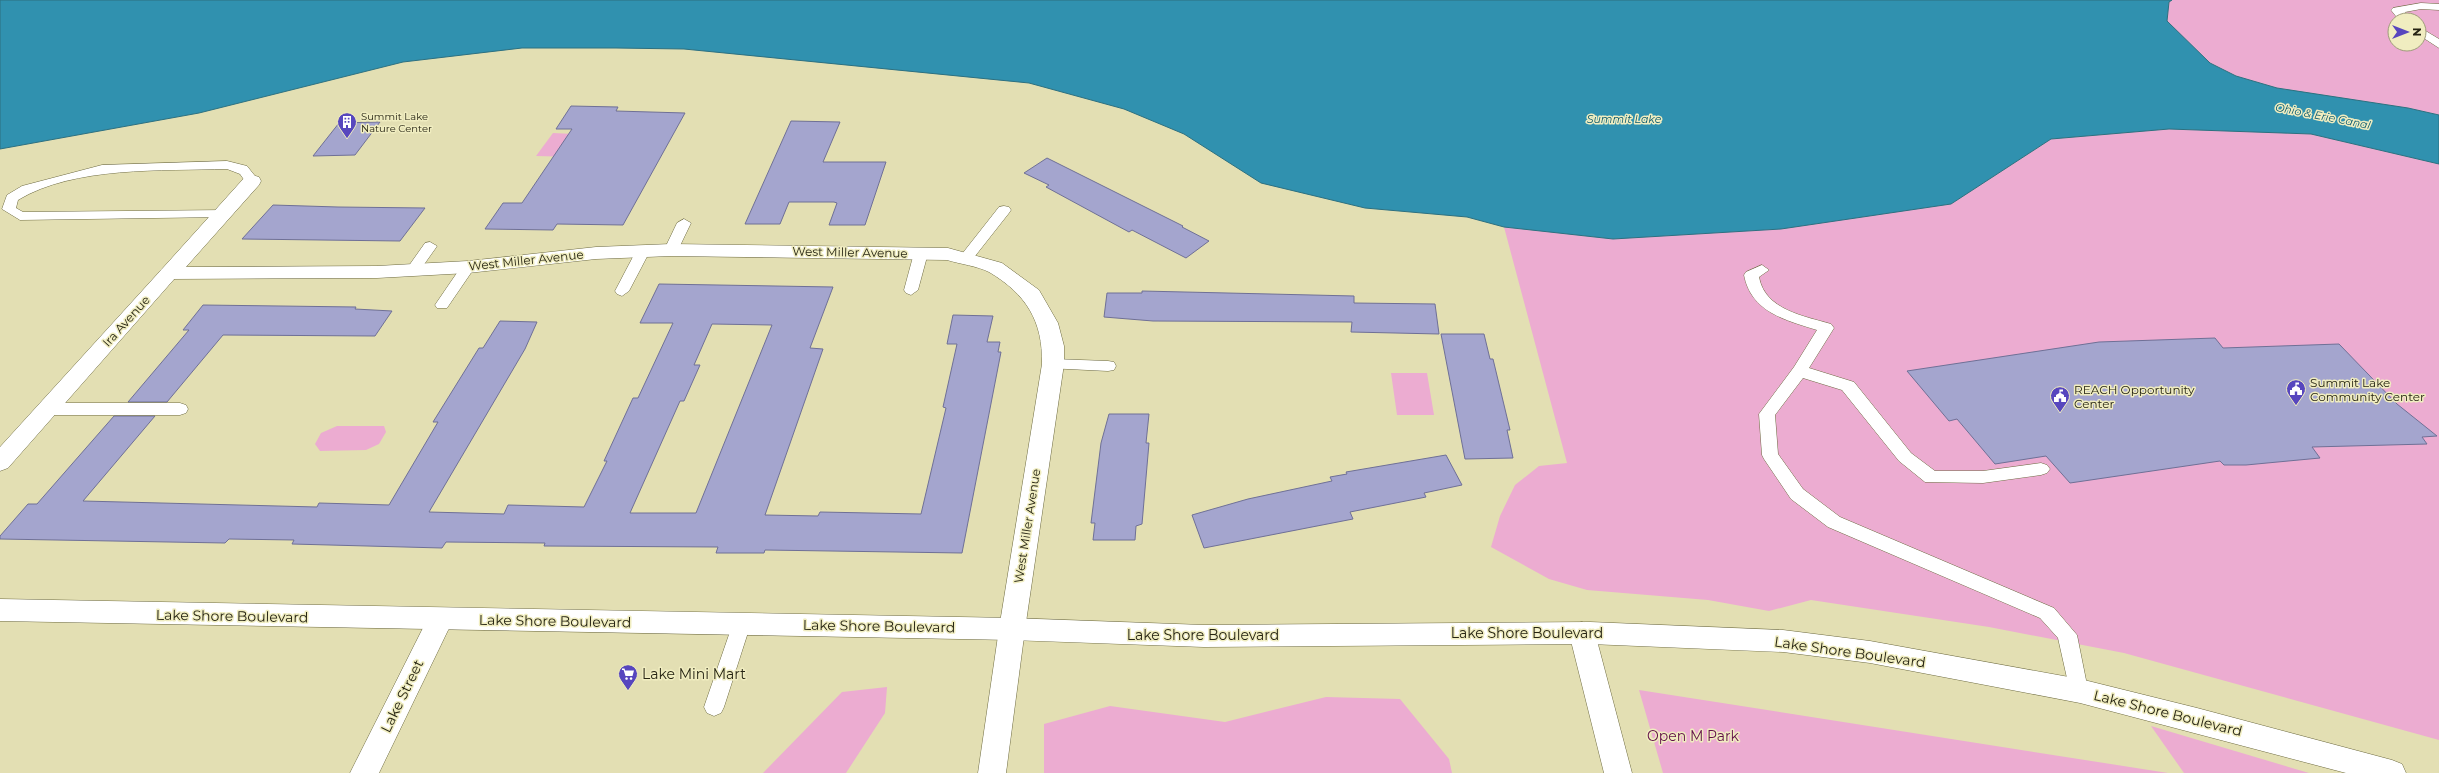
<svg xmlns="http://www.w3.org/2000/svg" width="2439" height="773" font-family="Montserrat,sans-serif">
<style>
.green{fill:#ecacd1;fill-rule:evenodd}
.water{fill:#3091af;stroke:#2d7080}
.building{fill:#a4a5ce;stroke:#6f7096;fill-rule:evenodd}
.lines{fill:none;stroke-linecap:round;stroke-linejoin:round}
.service-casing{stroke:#6e6b42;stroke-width:1}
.minor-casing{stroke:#6e6b42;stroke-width:1}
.tertiary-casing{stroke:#6e6b42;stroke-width:1}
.secondary-casing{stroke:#6e6b42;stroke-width:1}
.service{fill:#fff;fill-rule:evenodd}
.minor{fill:#fff;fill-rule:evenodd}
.tertiary{fill:#fff;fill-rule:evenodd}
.secondary{fill:#fff;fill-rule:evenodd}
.labels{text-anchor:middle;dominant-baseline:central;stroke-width:3;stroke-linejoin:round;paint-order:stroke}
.far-poi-label{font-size:10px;fill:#262413;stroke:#f0edc0;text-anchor:start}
.far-water-label{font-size:11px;font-style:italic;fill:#08586e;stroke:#f0edc0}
.street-label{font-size:12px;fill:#262413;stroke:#f0edc0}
.poi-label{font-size:12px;fill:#262413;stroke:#f0edc0;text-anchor:start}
.near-street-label{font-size:14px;fill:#262413;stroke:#f0edc0}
.near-poi-label{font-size:14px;fill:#262413;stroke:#f0edc0;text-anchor:start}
.near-park-label{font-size:14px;fill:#600e47;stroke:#f0edc0}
</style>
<rect width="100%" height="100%" fill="#e3dfb3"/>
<!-- green -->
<g class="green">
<path d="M2172 0H2439V115L2408 108 2277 88 2236 76 2210 63 2166 21 2169 2ZM2395 20H2419V44H2395Z"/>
<path d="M2169 129 2311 134 2439 164V740L2124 653 1989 627 1811 600 1769 611 1708 600 1587 590 1549 579 1491 547 1500 516 1515 485 1539 466 1567 463 1504 227 1613 239 1951 204 2051 139Z"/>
<path d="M553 133 615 136 574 157 536 156Z"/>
<path d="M1391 373H1427L1434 415H1397Z"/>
<path d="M337 426H384L386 432 379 444 366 450 320 451 315 444 321 433Z"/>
<path d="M887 687 885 713 846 773H763L842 692Z"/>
<path d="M1639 690 2168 773H1663Z"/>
<path d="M1326 697 1400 699 1449 759 1452 773H1044V724L1110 706 1225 722Z"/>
<path d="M2151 726 2309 773H2184Z"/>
</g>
<!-- water -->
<path class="water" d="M0 0H2172L2169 2 2167 21 2210 63 2236 76 2277 88 2408 108 2439 115V164L2311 134 2169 129 2051 139 1951 204 1781 229 1613 239 1504 227 1467 217 1365 208 1261 183 1184 134 1124 109 1029 83 684 49 616 48H522L403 62 199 113 0 149Z"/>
<!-- building -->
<g class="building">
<path d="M571 106 618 107 616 111 685 113 623 225 557 224 553 230 485 229 503 203H522L572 129H556Z"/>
<path d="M791 121 840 122 823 162H886L865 225H829L837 203 834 202H789L780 224H745Z"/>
<path d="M380 122 355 155 313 156 339 123Z"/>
<path d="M1047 158 1183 226 1182 227 1209 241 1186 258 1132 230 1129 232 1046 187 1049 185 1024 173Z"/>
<path d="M273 205 338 207 425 208 400 241 242 239Z"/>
<path d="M659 284 833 287 810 348 823 349 765 515 818 516 820 512 921 514 946 408 943 407 957 344H947L953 315 993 316 987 342H1000L998 352H1001L962 553 765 550 764 553H716L718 547 544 546 545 543 446 542 442 548 292 544 294 540 229 539 225 543 0 539V536L28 504H37L114 416H155L83 501 317 507 319 503 389 505 438 422H433L479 348H483L500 321 537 322 525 349 429 512 504 514 508 505 584 507 607 461H604L633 398H638L673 323H640ZM712 324 772 325 696 513H630L680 401H684L700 365H694Z"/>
<path d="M1142 291 1354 296V303L1435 304 1439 334 1351 332 1352 322 1153 321 1104 317 1107 293H1142Z"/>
<path d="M203 305 356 307 355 309 392 311 375 336 223 335 167 402H128L189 330H183Z"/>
<path d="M1441 334H1484L1490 359H1493L1510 430H1507L1513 458 1465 459Z"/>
<path d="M2215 338 2223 348 2339 344 2397 404 2437 436 2422 437 2427 444 2312 447 2320 458 2246 465H2224L2220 461 2070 483 2046 456 1995 464 1957 419 1949 421 1907 371 2099 342Z"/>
<path d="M1109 414H1149L1146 443H1149L1142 524 1136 526 1135 540H1093L1095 523H1091L1101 443Z"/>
<path d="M1446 455 1462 485 1424 493 1426 497 1350 512 1353 519 1204 548 1192 515 1248 499 1332 481 1330 477 1347 474 1346 472Z"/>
</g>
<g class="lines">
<defs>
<g id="service">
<path d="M2421 3 2439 4V10L2421 9 2405 12 2411 20H2399L2391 10 2393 8Z"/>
<path d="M2419 27 2439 39V48L2419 35Z"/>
<path d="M227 161 247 166 259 181 257 184H247L240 174 227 169C163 171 74 166 18 200L16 208 23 212 228 210 230 213 228 216 223 217 20 220 2 209 7 195 22 186 102 165Z"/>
<path d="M1004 206 1009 207 1011 210 1009 213 972 260H962L960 257 962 254 999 207Z"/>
<path d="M684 219 691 223 678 250 671 254 666 253 664 250 677 223Z"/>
<path d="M430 242 437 246 435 249 418 273H408L406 270 408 267 425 243Z"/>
<path d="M643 247 650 251 629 291 622 296 617 294 615 291 636 251Z"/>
<path d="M921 249 928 253 918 290 911 295 906 293 904 290 914 253Z"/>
<path d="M468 262 475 267 447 308H437L435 305 437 302 463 264Z"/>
<path d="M1762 265 1769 270 1759 277C1765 310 1804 316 1831 324L1834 328 1809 368 1854 382 1911 453 1935 471H1983L2041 463 2047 465 2050 469 2047 473 2041 475 1983 483 1925 482 1899 461 1842 390 1803 378 1775 415 1778 454 1803 489 1840 517 2054 608 2077 635 2088 690 2085 696 2078 698 2071 696 2058 638 2040 618 1828 527 1791 499 1764 459 1762 455 1759 414 1794 367 1817 330C1785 320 1751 312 1744 275L1746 272Z"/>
<path d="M1053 359 1108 361 1114 362 1116 366 1114 370 1108 371 1047 368 1045 364 1047 360Z"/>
<path d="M46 403H180L186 405 188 409 186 413 180 415H46L40 413 38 409 40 405Z"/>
<path d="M742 615 749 617 751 623 724 707 721 713 714 716 707 713 704 707 733 623 735 617Z"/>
</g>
<g id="minor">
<path d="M252 175 259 177 261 181 259 185 186 267 377 266 468 261 596 247 671 244 948 248 1002 263 1039 290 1058 323 1064 346V364L1025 629 1021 637 1012 640 1003 637 999 629 1042 364C1043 321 1026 294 989 272 977 266 960 264 947 260L671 256 596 259 468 273 377 278 169 279 162 277 159 273 162 269 245 177Z"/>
<path d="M440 609 449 612 453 620 379 773H350L431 612Z"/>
</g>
<g id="tertiary">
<path d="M169 267 176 269 179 273 176 277 8 468 0 471V447L162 269Z"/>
<path d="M1012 618 1021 621 1025 629 1006 773H978L999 629 1003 621Z"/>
<path d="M1582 622 1591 625 1595 633 1632 773H1604L1569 633 1573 625Z"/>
</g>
<path id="secondary" d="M0 599 1012 618 1204 625 1590 622 1783 630 1870 641 2080 679 2197 708 2392 760 2402 764 2406 773H2346L2080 703 1870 663 1783 652 1590 644 1204 647 1012 640 0 621Z"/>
</defs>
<!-- service casing -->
<use href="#service" class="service-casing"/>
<!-- minor casing -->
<use href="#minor" class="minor-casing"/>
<!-- tertiary casing -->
<use href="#tertiary" class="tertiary-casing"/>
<!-- secondary casing -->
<use href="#secondary" class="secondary-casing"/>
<!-- service -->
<use href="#service" class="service"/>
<!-- minor -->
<use href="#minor" class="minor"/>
<!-- tertiary -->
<use href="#tertiary" class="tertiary"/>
<!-- secondary -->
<use href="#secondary" class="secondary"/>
</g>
<!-- icons -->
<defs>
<symbol id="building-pin" viewBox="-11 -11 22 30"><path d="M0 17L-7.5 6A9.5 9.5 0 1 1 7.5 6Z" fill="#5746be" stroke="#f0edc0"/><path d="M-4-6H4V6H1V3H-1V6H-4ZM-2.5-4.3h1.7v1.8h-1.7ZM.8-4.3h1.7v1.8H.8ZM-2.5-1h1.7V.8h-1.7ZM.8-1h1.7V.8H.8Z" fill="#fff"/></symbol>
<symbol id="civic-pin" viewBox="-11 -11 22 30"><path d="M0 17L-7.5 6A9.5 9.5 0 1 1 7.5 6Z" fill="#5746be" stroke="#f0edc0"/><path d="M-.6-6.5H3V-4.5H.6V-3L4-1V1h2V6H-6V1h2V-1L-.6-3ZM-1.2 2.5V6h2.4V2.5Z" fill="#fff"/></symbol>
<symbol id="supermarket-pin" viewBox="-11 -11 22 30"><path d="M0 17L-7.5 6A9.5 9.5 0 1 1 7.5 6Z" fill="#5746be" stroke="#f0edc0"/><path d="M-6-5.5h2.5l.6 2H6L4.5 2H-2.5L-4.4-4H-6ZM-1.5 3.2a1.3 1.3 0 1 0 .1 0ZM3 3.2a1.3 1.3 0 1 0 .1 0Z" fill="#fff"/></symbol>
</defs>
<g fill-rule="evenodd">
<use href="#building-pin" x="336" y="111" width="22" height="30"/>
<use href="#civic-pin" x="2285" y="378" width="22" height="30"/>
<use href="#civic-pin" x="2049" y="385" width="22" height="30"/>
<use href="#supermarket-pin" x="617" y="663" width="22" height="30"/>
</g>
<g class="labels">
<!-- far-poi labels -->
<g class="far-poi-label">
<text x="361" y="116">Summit Lake<tspan x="361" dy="12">Nature Center</tspan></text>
</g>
<!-- far-water labels -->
<g class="far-water-label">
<text transform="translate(2323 116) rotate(11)">Ohio &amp; Erie Canal</text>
<text x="1624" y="119">Summit Lake</text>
</g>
<!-- street labels -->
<g class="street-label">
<text transform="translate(850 252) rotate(1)">West Miller Avenue</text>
<text transform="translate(526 260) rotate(-6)">West Miller Avenue</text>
<text transform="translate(126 321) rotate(-48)">Ira Avenue</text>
<text transform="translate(1027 526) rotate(-81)">West Miller Avenue</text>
</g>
<!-- poi labels -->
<g class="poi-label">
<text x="2310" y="382">Summit Lake<tspan x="2310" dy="14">Community Center</tspan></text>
<text x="2074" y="389">REACH Opportunity<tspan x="2074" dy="14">Center</tspan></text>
</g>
<!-- near-street labels -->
<g class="near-street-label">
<text transform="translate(232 616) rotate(1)">Lake Shore Boulevard</text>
<text transform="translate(555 621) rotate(1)">Lake Shore Boulevard</text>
<text transform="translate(879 626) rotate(1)">Lake Shore Boulevard</text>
<text x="1527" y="633">Lake Shore Boulevard</text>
<text x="1203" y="635">Lake Shore Boulevard</text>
<text transform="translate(1850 652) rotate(8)">Lake Shore Boulevard</text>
<text transform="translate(402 696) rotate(-64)">Lake Street</text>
<text transform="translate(2168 713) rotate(14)">Lake Shore Boulevard</text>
</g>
<!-- near-poi labels -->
<g class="near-poi-label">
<text x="642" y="674">Lake Mini Mart</text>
</g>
<!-- near-park labels -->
<g class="near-park-label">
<text x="1693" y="736">Open M Park</text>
</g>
</g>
<!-- north arrow -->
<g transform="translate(2407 32) rotate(90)"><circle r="19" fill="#f0edc0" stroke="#9f9d7b"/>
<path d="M0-3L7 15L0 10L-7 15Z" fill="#5746be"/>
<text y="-6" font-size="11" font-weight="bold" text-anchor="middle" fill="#262413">N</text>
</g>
</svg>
